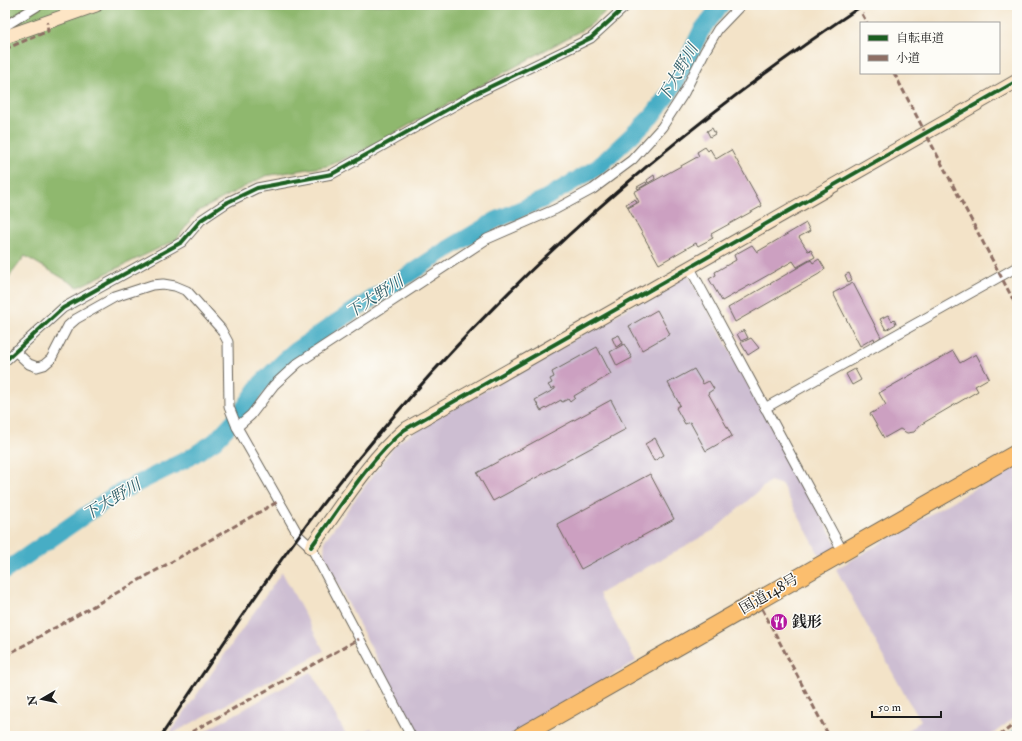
<svg xmlns="http://www.w3.org/2000/svg" width="1022" height="741" font-family="'IM FELL Double Pica','Noto Serif JP',serif">
<style>
.industrial{fill:#cdbed2}
.forest{fill:#8fb86e;stroke:#566a45}
.lines{fill:none;stroke-linecap:round;stroke-linejoin:round}
.stream{stroke:#46adc5;stroke-width:3}
.river{stroke:#46adc5;stroke-width:17}
.building{fill:#cca0c1}
.street-casing{stroke:#676258;stroke-width:11}
.secondary-casing{stroke:#676258;stroke-width:15}
.highway-casing{stroke:#676258;stroke-width:19}
.street{stroke:#fff;stroke-width:9}
.secondary{stroke:#fde5c5;stroke-width:13}
.highway{stroke:#fbbe6e;stroke-width:17}
.rail{stroke:#1c1c1c;stroke-width:3}
.quiet{stroke:#8d6e63;stroke-width:3;stroke-dasharray:6 3;stroke-linecap:butt}
.cycleway-casing{stroke:#fdfcf7;stroke-width:6}
.cycleway{stroke:#1b5e20;stroke-width:4}
.labels{text-anchor:middle;dominant-baseline:central;stroke-width:3;stroke-linejoin:round;paint-order:stroke}
.street-label{font-size:15px;fill:#1c1c1c;stroke:#fdfcf7}
.poi-label{font-size:15px;font-weight:bold;fill:#1c1c1c;stroke:#fdfcf7;text-anchor:start}
.water-label{font-size:16px;font-style:italic;fill:#2f5d68;stroke:#fdfcf7}
</style>
<rect width="100%" height="100%" fill="#fdfcf7"/>
<filter id="ink" filterUnits="userSpaceOnUse"><feTurbulence type="fractalNoise" baseFrequency=".025" numOctaves="2"/><feDisplacementMap in="SourceGraphic" scale="8" xChannelSelector="R" yChannelSelector="G"/><feConvolveMatrix kernelMatrix="1 2 1 2 8 2 1 2 1" color-interpolation-filters="sRGB"/></filter>
<filter id="wash" filterUnits="userSpaceOnUse"><feTurbulence type="fractalNoise" baseFrequency=".012" numOctaves="4" result="noise"/><feDisplacementMap in="SourceGraphic" scale="16" xChannelSelector="R" yChannelSelector="G"/><feGaussianBlur stdDeviation="0.9" result="paint"/><feColorMatrix in="noise" values="0 0 0 0 0 0 0 0 0 0 0 0 0 0 0 0 0 1.4 0 .05"/><feComposite in="paint" operator="in"/></filter>
<g filter="url(#wash)">
<rect width="100%" height="100%" fill="#f3e3c8"/>
<!-- industrial -->
<g class="industrial">
<path d="M688 274 838 547 821 558 782 485 770 481 714 530 599 594 636 661 511 736H417L324 557 325 540 396 444 416 430Z"/>
<path d="M1017 464V716L990 736H902L921 720 907 699 836 569Z"/>
<path d="M282 572 324 651 168 736Z"/>
<path d="M311 672 347 736H196Z"/>
<path d="M371 728 375 736H356Z"/>
</g>
<!-- forest -->
<path class="forest" d="M5 5H613L589 26 364 150 328 166 265 176 197 212 176 240 78 287 25 256 5 282Z"/>
<g class="lines">
<!-- stream -->
<path class="stream" d="M1008 736 1017 729"/>
<!-- river -->
<path class="river" d="M5 571 114 495 189 458 215 441 239 415 261 383 293 352 335 323 441 253 496 220 544 199 598 167 652 116 675 85 701 31 721 5"/>
</g>
<g id="blocks">
<!-- building -->
<g class="building">
<path d="M712 128 715 134 710 137 707 131Z"/>
<path d="M705 147 708 151 710 149 716 159 731 150 762 206 711 234 713 238 698 246 696 243 659 264 628 208 639 202 634 192 699 156 697 152Z"/>
<path d="M654 175 655 179 648 183 647 180Z"/>
<path d="M646 182 647 184 638 189 637 187Z"/>
<path d="M635 199 637 202 628 207 626 204Z"/>
<path d="M806 223 810 231 799 237 808 251 811 250 815 257 797 267 793 261 722 301 709 279 716 275 715 272 736 260 734 255 752 245 757 252Z"/>
<path d="M819 259 825 269 819 274 735 322 728 308 811 260 813 263Z"/>
<path d="M849 273 852 280 848 282 845 275Z"/>
<path d="M853 283 881 337 875 341 874 338 860 346 833 293Z"/>
<path d="M657 310 670 334 642 350 629 326Z"/>
<path d="M888 315 892 321 894 319 896 324 886 330 880 319Z"/>
<path d="M744 330 748 338 741 341 737 334Z"/>
<path d="M619 335 623 343 616 347 612 338Z"/>
<path d="M751 338 759 348 748 355 741 343Z"/>
<path d="M624 344 632 358 617 366 610 352Z"/>
<path d="M597 347 611 374 574 396 575 398 570 402 568 399 562 402 561 400 541 411 535 400 555 389V387L551 389 548 385 552 383 550 379 554 377 552 372Z"/>
<path d="M953 351 960 363 976 354 989 378 975 386 978 391 920 425 914 432 907 433 900 429 884 438 870 414 886 405 879 393Z"/>
<path d="M694 369 703 384 709 381 714 389 708 393 732 436 706 451 690 422 685 424 676 408 680 405 668 383Z"/>
<path d="M855 369 861 380 852 385 846 374Z"/>
<path d="M611 400 626 429 493 501 477 473Z"/>
<path d="M655 438 664 455 654 461 645 444Z"/>
<path d="M650 474 674 519 581 569 557 524Z"/>
</g>
</g>
</g>
<g filter="url(#ink)">
<use href="#blocks" fill-opacity="0" stroke="#676258" stroke-width="1"/>
<g class="lines">
<defs>
<g id="street">
<path d="M5 26 39 5"/>
<path d="M690 268 843 552"/>
<path d="M15 351 29 364 37 367 44 365 51 359 68 326 76 319 115 297 152 285 163 284 175 286 187 291 221 329 228 342 229 407 237 427 299 536 311 547 411 736"/>
<path d="M5 361 63 308 182 242 201 220 228 202 257 188 332 174 475 94 591 38 627 5"/>
<path d="M765 408 1017 267"/>
<path d="M237 427 251 415 274 385 298 363 487 239 556 209 593 189 632 160 662 127 684 93 705 51 718 29 741 5"/>
</g>
<g id="secondary">
<path d="M5 37 96 5"/>
<path d="M311 547C340 508 367 462 404 430L1017 81"/>
</g>
<path id="highway" d="M521 736 1017 453"/>
</defs>
<!-- street casing -->
<use href="#street" class="street-casing"/>
<!-- secondary casing -->
<use href="#secondary" class="secondary-casing"/>
<!-- highway casing -->
<use href="#highway" class="highway-casing"/>
<!-- street -->
<use href="#street" class="street"/>
<!-- secondary -->
<use href="#secondary" class="secondary"/>
<!-- highway -->
<use href="#highway" class="highway"/>
<!-- rail -->
<path class="rail" d="M161 736C223 644 284 550 354 464 498 285 672 132 863 5"/>
<!-- quiet -->
<g class="quiet">
<path d="M862 14 867 23"/>
<path d="M5 49 48 31 47 22"/>
<path d="M894 73 1017 307"/>
<path d="M758 601 829 736"/>
<path d="M5 656 279 501"/>
<path d="M184 736 359 639"/>
<path d="M999 736 1017 722"/>
</g>
<defs>
<g id="cycleway">
<path d="M5 361 63 308 182 242 201 220 228 202 257 188 332 174 475 94 591 38 627 5"/>
<path d="M311 547C340 508 367 462 404 430L1017 81"/>
</g>
</defs>
<!-- cycleway casing -->
<use href="#cycleway" class="cycleway-casing"/>
<!-- cycleway -->
<use href="#cycleway" class="cycleway"/>
</g>
</g>
<!-- icons -->
<defs>
<symbol id="restaurant-disc" viewBox="-11 -11 22 22"><circle r="9.5" fill="#b5179e" stroke="#fdfcf7"/><path d="M-5-6h1v4h1v-4h1v4h1v-4h1v5L-1.5 .5V6h-2V.5L-5-1ZM5-6V6H3V1.5H1.5Q1.5-4 5-6Z" fill="#fff"/></symbol>
</defs>
<g fill-rule="evenodd">
<use href="#restaurant-disc" x="769" y="612" width="20" height="20"/>
</g>
<g class="labels">
<!-- street labels -->
<g class="street-label">
<text transform="translate(769 594) rotate(-30)">国道148号</text>
</g>
<!-- poi labels -->
<g class="poi-label">
<text x="792" y="622">銭形</text>
</g>
<!-- water labels -->
<g class="water-label">
<text transform="translate(678 73) rotate(-60)">下大野川</text>
<text transform="translate(375 297) rotate(-33)">下大野川</text>
<text transform="translate(112 500) rotate(-31)">下大野川</text>
</g>
</g>
<!-- margin -->
<rect width="1022" height="741" fill="none" stroke="#fdfcf7" stroke-width="20"/>
<!-- legend -->
<rect x="860" y="22" width="140" height="52" fill="#fdfcf7" stroke="#a3a29f"/>
<rect x="868" y="35" width="20" height="6" fill="#1b5e20" stroke="#a3a29f"/>
<text x="896" y="42" font-size="12" fill="#1c1c1c">自転車道</text>
<rect x="868" y="55" width="20" height="6" fill="#8d6e63" stroke="#a3a29f"/>
<text x="896" y="62" font-size="12" fill="#1c1c1c">小道</text>
<!-- north arrow -->
<g transform="translate(42 699) rotate(261)" stroke="#fdfcf7" stroke-width="3" paint-order="stroke">
<path d="M0-3L7 15L0 10L-7 15Z" fill="#1c1c1c"/>
<text y="-6" font-size="11" font-weight="bold" text-anchor="middle" fill="#1c1c1c">N</text>
</g>
<!-- scale -->
<path d="M872 711v6h69v-6" fill="none" stroke="#1c1c1c" stroke-width="2"/>
<text x="878" y="711" font-size="12" fill="#1c1c1c" stroke="#fdfcf7" stroke-width="3" paint-order="stroke">50 m</text>
</svg>
